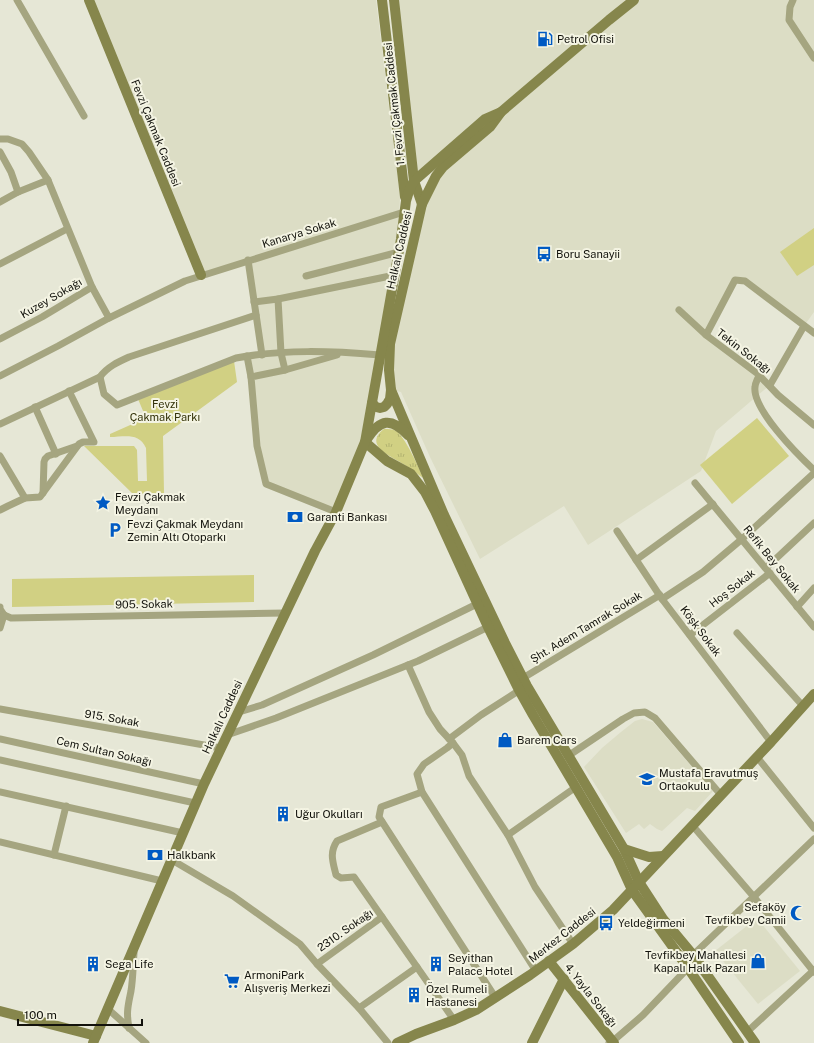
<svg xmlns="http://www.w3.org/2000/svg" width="814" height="1043" font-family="'Public Sans',sans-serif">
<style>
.built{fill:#dcddc5}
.grass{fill:url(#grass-tufts)}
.park{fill:#d1d083}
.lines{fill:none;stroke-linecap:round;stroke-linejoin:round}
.street{stroke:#a5a580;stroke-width:7}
.secondary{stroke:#86864c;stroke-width:10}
.labels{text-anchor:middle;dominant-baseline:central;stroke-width:4;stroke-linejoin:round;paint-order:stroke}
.poi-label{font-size:11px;fill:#12120c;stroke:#f4f4e3;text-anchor:start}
.street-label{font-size:11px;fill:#12120c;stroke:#f4f4e3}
.park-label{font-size:11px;fill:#333209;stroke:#f4f4e3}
</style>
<defs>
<pattern id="grass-tufts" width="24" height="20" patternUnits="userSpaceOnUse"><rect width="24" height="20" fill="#d1d083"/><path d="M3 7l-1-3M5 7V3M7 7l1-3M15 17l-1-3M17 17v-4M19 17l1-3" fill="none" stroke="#b2b270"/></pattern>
</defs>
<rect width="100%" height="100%" fill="#e6e7d6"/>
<!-- built -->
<g class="built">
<path d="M89 0H376L400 197 398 238 359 448 333 510 266 484 247 356 262 355 248 261 201 275Z"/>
<path d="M393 0H814V312L804 326 745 281 735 280 706 335 770 385 716 431 701 471 588 545 564 506 480 559 430 457 401 392 391 390 389 370 422 204 443 167 419 172 415 170Z"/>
<path d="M642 719 653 722 713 791 695 811 687 808 662 831 657 829 650 824 644 829 639 824 626 833 584 767 602 748 621 732 635 721Z"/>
<path d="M757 918 800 971 758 1004 715 951Z"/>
</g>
<!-- grass -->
<path class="grass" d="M384 429C388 429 393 429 396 431 404 435 420 469 423 478 417 474 412 469 405 465 393 457 362 446 384 429Z"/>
<!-- park -->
<g class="park">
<path d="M814 228V265L797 276 780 252Z"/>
<path d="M234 361 237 382 163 436 164 493 133 494 84 446H134L137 450 138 481H147L146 448C139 432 124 437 110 437V434L146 418 138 399Z"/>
<path d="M757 418 789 456 732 504 700 465Z"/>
<path d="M254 575V602L12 607V579Z"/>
</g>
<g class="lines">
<!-- street -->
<g class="street">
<path d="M17 0 84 116"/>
<path d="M793 0 790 7 789 20 814 58"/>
<path d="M0 139H8L22 144 29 152 48 180 92 287 109 318 185 281 404 212"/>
<path d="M0 152 11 172 18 192"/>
<path d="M0 202 18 192 48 180"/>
<path d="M248 260 262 355"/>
<path d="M0 264 67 229"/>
<path d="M306 276 399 252"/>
<path d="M278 299 281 353 285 370"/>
<path d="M254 302 278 299 395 275"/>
<path d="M679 310 706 335 758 374 778 395 814 425"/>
<path d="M256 315 129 357C118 362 107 367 100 377L104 394 117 405 236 358C284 349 332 351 380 355"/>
<path d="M706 335 735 280 745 281 814 333"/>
<path d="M0 339 42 317 92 287"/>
<path d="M247 356 251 377"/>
<path d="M759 375C758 379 755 383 755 387 752 409 798 455 814 470"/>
<path d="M0 376 58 346 109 318"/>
<path d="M770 385 804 326"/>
<path d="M35 407 56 454"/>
<path d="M0 424 100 377"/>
<path d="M0 456 25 498"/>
<path d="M695 483 814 627"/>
<path d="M43 493 44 462 45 459 48 456 77 446"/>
<path d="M0 510 8 506 25 498 40 497 79 444 83 442H94L69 391"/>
<path d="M336 512 266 484 257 446 251 377 285 370 337 355"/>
<path d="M617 531 662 599 771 742"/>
<path d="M636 560 713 504"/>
<path d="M766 568 814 523"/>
<path d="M662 599 703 572 742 539 814 473"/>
<path d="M0 607V609L4 615"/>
<path d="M797 607 814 588"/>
<path d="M4 615 11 618 285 613"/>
<path d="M0 628 4 615"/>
<path d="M737 633 803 706"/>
<path d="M690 635 770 573"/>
<path d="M408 665 429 712 440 729 453 743 462 755 469 776 508 835 535 887 573 944"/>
<path d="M523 678 660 595"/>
<path d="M0 709 221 748"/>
<path d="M239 712 262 705 373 655 477 604"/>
<path d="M227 735 276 718 418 661 488 627"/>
<path d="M0 739 204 784"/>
<path d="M449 739 481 715 523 688"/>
<path d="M453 743 447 748 424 764 417 774 422 792 536 971"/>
<path d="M568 756 623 719 634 713 645 712 655 718 721 795"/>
<path d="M757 757 814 828"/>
<path d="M0 760 195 803"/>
<path d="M0 792 183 833"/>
<path d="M422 792 381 807 379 817 495 997"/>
<path d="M382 822 337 841C329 853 333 862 336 875L341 878 354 877 382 917"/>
<path d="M692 825 754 897 814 972"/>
<path d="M508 835 576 787"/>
<path d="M0 842 162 881"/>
<path d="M54 855 66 806"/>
<path d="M172 860 233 896 300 944 317 964 359 1008 388 1043"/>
<path d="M693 955 814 839"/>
<path d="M317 964 382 917 454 1020"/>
<path d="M359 1008 417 967"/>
<path d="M108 1009 146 1043"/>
<path d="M129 1028C126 1012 128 1006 131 991 133 979 133 966 134 953"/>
<path d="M747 1032 814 970"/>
<path d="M609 1043 613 1041 643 1015 688 968"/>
</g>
<!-- secondary -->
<g class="secondary">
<path d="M89 0 201 275"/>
<path d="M382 0 405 197"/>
<path d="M394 0 414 181 422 204"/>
<path d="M391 390 444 515 505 643 527 686 624 849 639 882 663 919 693 955 755 1043"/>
<path d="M372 403 376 407 380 408 384 407 387 404 390 399 391 390 389 370 390 344 422 204 436 176 443 167 490 127 501 112 609 20 634 0"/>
<path d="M367 439C380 419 391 417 408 435"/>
<path d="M365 442 387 461 411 474 425 492 435 511 488 627 519 690 533 715 617 857 632 890 688 968 739 1043"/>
<path d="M624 849 649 857 663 856"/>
<path d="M549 961 614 1043"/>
<path d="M0 1011 96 1036"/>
<path d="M93 1043 204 784 315 551 336 512 365 442 401 239 406 201 410 188 414 181 485 119 501 112"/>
<path d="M397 1043 416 1034 454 1020 476 1010 530 975 573 944 613 910 771 742 814 694"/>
<path d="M532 1043 564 979"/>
</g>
</g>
<!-- icons -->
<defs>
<symbol id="fuel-bare" viewBox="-9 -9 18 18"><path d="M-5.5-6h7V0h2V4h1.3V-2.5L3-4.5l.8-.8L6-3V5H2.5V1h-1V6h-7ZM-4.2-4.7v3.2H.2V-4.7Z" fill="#005ac3" stroke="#f4f4e3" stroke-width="2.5" paint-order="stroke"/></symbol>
<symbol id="bus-bare" viewBox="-9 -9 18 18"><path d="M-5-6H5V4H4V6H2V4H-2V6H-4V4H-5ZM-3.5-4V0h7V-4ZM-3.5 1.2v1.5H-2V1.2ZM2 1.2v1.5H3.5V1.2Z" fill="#005ac3" stroke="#f4f4e3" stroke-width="2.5" paint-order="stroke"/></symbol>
<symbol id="sight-bare" viewBox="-9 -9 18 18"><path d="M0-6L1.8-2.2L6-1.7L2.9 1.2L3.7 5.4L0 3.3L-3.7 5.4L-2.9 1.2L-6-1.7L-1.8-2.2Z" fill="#005ac3" stroke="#f4f4e3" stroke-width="2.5" paint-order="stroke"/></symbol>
<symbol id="bank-bare" viewBox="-9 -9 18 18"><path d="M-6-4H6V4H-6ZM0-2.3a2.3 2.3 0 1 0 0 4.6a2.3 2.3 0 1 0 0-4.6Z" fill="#005ac3" stroke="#f4f4e3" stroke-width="2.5" paint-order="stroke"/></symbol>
<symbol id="parking-bare" viewBox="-9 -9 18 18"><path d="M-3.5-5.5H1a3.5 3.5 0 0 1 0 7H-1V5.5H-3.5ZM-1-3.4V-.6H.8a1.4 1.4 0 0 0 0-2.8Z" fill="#005ac3" stroke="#f4f4e3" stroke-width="2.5" paint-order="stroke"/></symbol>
<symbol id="shop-bare" viewBox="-9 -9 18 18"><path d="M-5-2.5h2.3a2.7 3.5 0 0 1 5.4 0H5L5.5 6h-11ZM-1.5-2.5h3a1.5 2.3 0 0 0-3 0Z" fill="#005ac3" stroke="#f4f4e3" stroke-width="2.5" paint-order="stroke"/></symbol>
<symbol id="school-bare" viewBox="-9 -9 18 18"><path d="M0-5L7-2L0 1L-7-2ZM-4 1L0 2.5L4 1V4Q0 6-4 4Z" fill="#005ac3" stroke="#f4f4e3" stroke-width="2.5" paint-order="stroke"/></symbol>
<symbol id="building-bare" viewBox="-9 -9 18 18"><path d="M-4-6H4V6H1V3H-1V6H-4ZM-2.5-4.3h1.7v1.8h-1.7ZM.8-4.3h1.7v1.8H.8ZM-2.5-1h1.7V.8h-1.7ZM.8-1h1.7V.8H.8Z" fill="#005ac3" stroke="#f4f4e3" stroke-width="2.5" paint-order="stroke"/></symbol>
<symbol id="mosque-bare" viewBox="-9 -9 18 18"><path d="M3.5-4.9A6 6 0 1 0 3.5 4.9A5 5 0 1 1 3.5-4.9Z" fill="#005ac3" stroke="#f4f4e3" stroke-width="2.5" paint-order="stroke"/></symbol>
<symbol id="supermarket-bare" viewBox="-9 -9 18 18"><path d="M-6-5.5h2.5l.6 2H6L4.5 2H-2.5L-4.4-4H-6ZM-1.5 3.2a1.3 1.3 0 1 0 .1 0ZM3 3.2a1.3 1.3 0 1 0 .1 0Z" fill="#005ac3" stroke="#f4f4e3" stroke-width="2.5" paint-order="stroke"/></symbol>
</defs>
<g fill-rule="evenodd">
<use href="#fuel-bare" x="534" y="28" width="22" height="22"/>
<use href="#bus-bare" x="533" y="243" width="22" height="22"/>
<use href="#sight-bare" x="92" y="492" width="22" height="22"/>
<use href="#bank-bare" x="284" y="506" width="22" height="22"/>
<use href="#parking-bare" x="104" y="519" width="22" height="22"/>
<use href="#shop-bare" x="494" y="729" width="22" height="22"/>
<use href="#school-bare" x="636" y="768" width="22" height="22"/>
<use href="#building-bare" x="272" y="803" width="22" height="22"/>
<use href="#bank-bare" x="144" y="844" width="22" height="22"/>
<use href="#mosque-bare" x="787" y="902" width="22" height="22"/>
<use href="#bus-bare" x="595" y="912" width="22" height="22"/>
<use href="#shop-bare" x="747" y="950" width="22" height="22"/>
<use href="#building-bare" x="82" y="953" width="22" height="22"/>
<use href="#building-bare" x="425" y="953" width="22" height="22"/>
<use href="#supermarket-bare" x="221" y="970" width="22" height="22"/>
<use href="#building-bare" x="403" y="984" width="22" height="22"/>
</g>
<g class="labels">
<!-- poi labels -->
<g class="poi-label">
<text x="557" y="39">Petrol Ofisi</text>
<text x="556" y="254">Boru Sanayii</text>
<text x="115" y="497">Fevzi Çakmak<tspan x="115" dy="13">Meydanı</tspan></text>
<text x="307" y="517">Garanti Bankası</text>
<text x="127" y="524">Fevzi Çakmak Meydanı<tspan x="127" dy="13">Zemin Altı Otoparkı</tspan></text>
<text x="517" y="740">Barem Cars</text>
<text x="659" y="773">Mustafa Eravutmuş<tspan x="659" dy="13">Ortaokulu</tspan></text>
<text x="295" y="814">Uğur Okulları</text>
<text x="167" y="855">Halkbank</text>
<text x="786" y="907" text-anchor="end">Sefaköy<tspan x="786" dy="13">Tevfikbey Camii</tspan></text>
<text x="618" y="923">Yeldeğirmeni</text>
<text x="746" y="955" text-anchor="end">Tevfikbey Mahallesi<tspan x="746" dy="13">Kapalı Halk Pazarı</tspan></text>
<text x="448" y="958">Seyithan<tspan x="448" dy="13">Palace Hotel</tspan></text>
<text x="105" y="964">Sega Life</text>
<text x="244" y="975">ArmoniPark<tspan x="244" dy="13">Alışveriş Merkezi</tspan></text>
<text x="426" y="989">Özel Rumeli<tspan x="426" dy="13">Hastanesi</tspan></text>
</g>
<!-- street labels -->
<g class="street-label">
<text transform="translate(394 104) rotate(-96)">1. Fevzi Çakmak Caddesi</text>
<text transform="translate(156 133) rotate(68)">Fevzi Çakmak Caddesi</text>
<text transform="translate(299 233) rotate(-17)">Kanarya Sokak</text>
<text transform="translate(399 250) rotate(-77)">Halkalı Caddesi</text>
<text transform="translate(51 298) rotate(-30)">Kuzey Sokağı</text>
<text transform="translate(744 351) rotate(38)">Tekin Sokağı</text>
<text transform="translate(772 559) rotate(51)">Refik Bey Sokak</text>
<text transform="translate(732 588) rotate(-38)">Hoş Sokak</text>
<text transform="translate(144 604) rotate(-1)">905. Sokak</text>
<text transform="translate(586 627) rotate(-31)">Şht. Adem Tamrak Sokak</text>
<text transform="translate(701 631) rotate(53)">Köşk Sokak</text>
<text transform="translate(222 717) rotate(-65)">Halkalı Caddesi</text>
<text transform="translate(112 718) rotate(10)">915. Sokak</text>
<text transform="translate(104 751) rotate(13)">Cem Sultan Sokağı</text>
<text transform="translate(345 930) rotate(-35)">2310. Sokağı</text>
<text transform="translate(562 935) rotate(-38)">Merkez Caddesi</text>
<text transform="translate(591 995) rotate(52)">4. Yayla Sokağı</text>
</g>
<!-- park labels -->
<g class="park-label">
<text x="165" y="404">Fevzi<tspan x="165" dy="13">Çakmak Parkı</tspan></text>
</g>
</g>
<!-- scale -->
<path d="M18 1019v6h124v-6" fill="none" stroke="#12120c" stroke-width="2"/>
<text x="24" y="1019" font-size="12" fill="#12120c" stroke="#f4f4e3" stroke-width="3" paint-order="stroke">100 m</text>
</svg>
